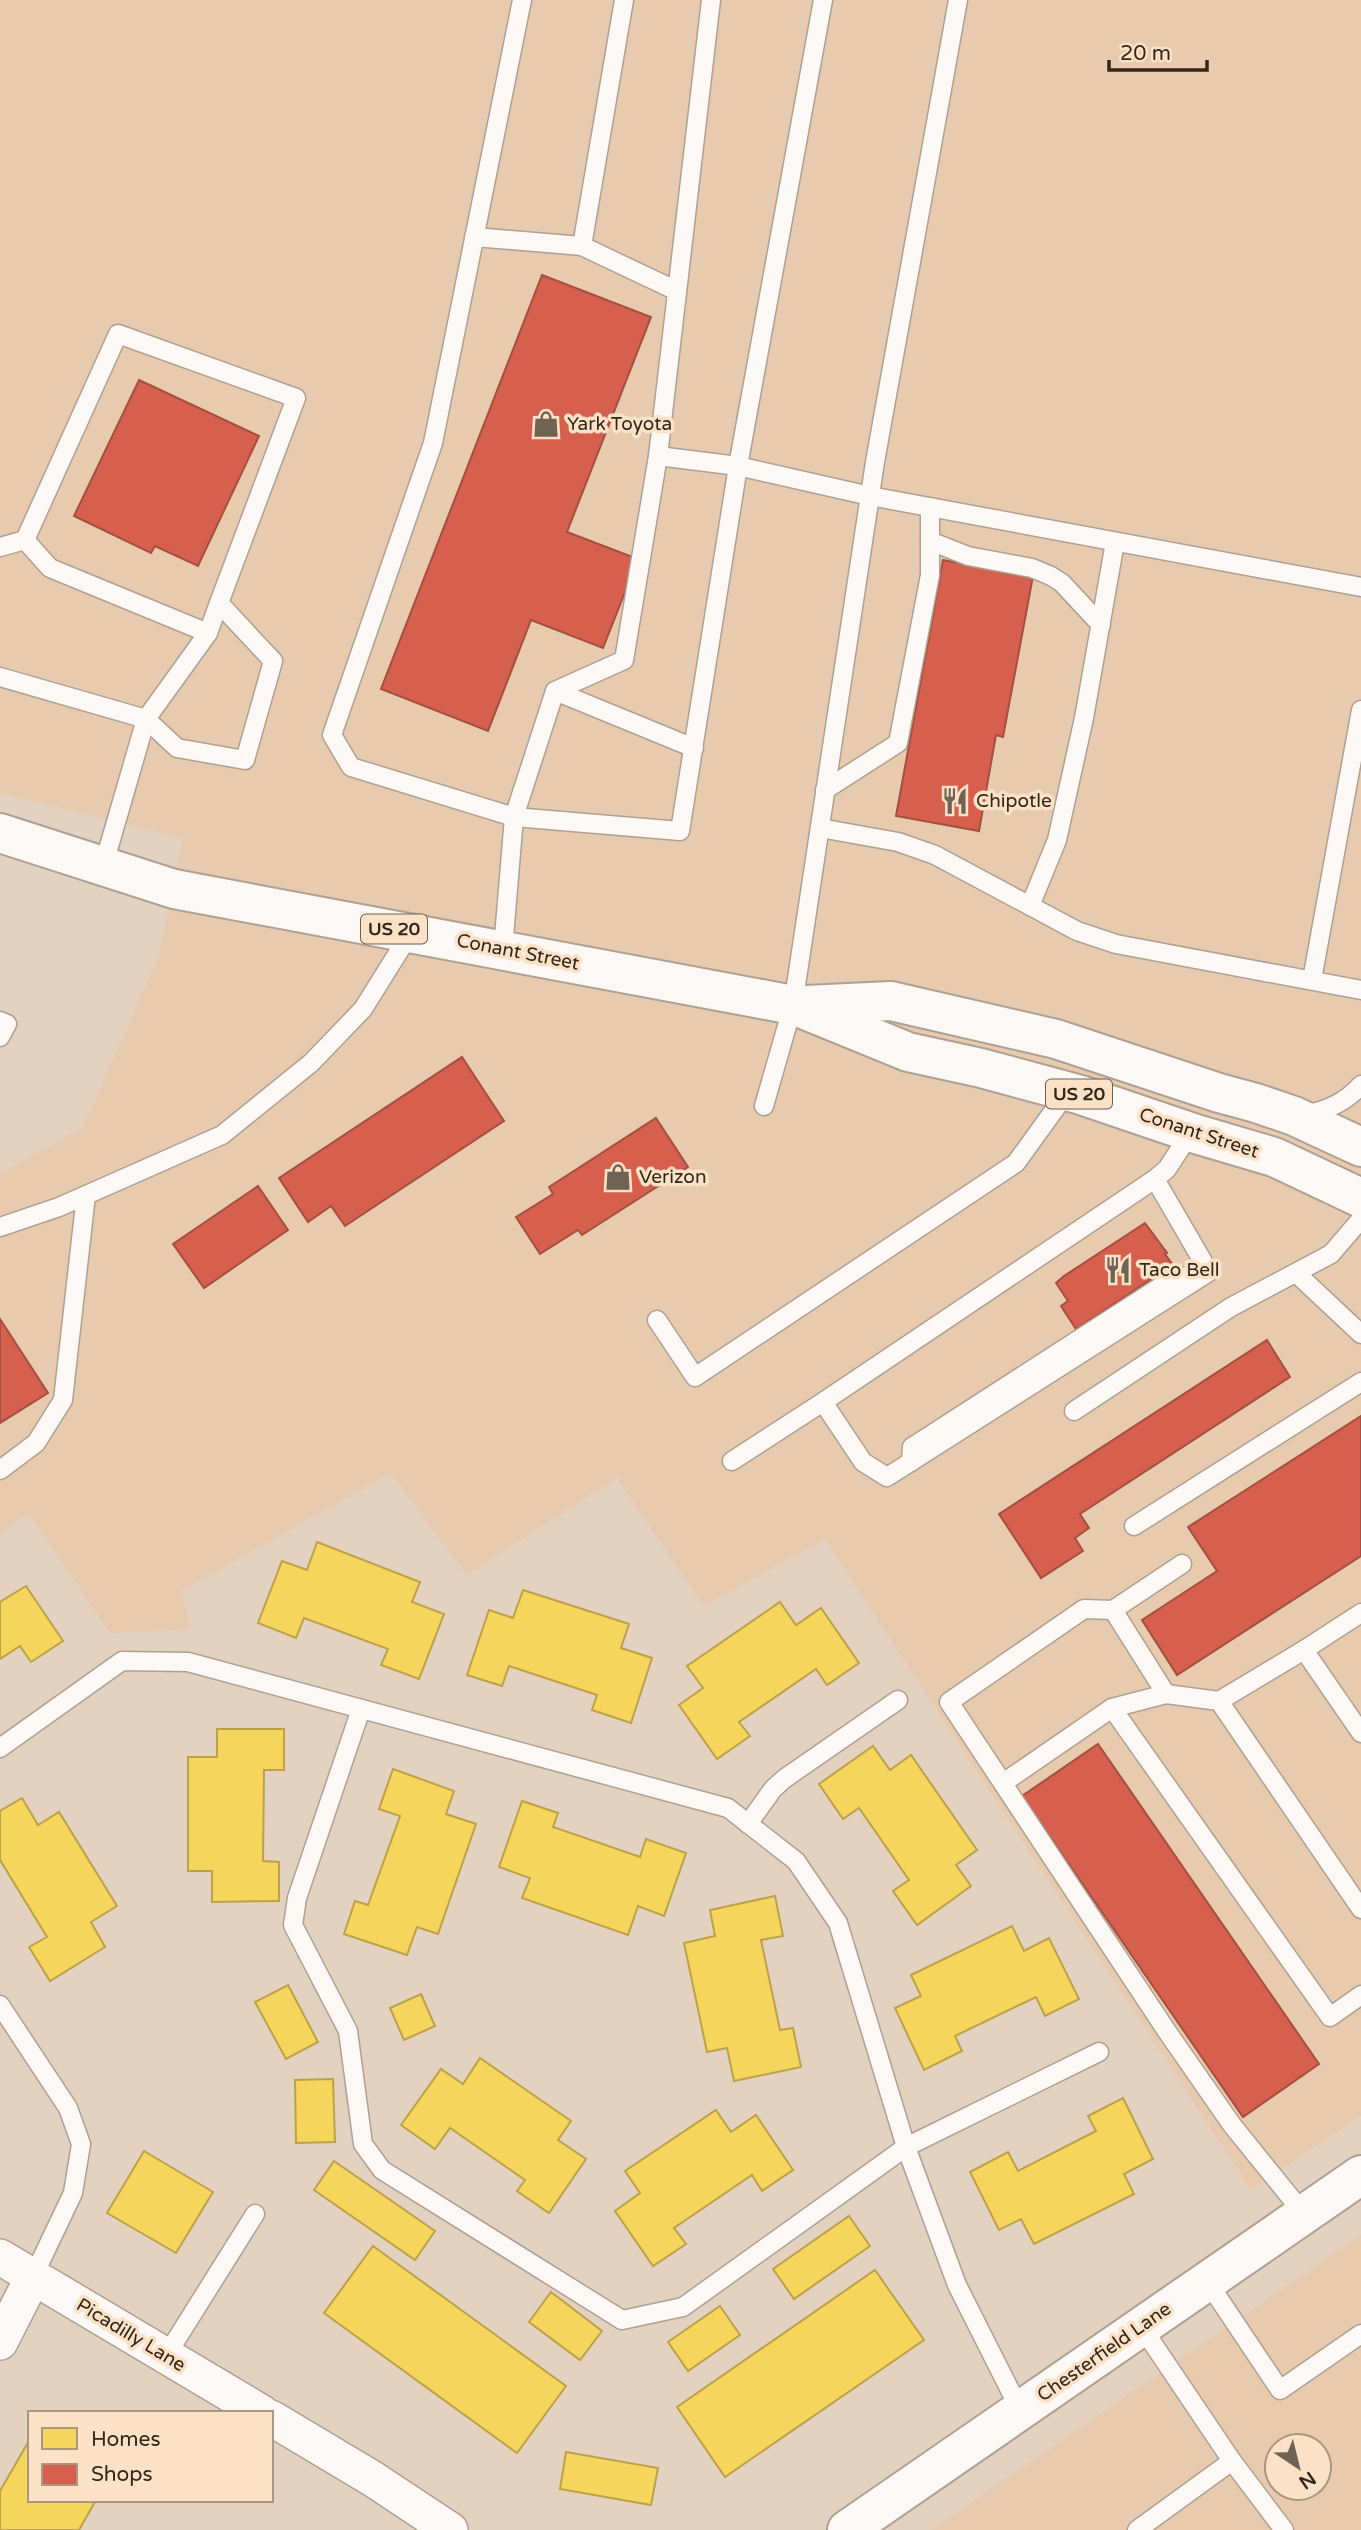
<svg xmlns="http://www.w3.org/2000/svg" width="1361" height="2530" font-family="'Varela Round',sans-serif">
<style>
.built{fill:#e8cbae;fill-rule:evenodd}
.homes{fill:#f6d55c;stroke:#bca148;stroke-width:2}
.shops{fill:#d6604d;stroke:#a54f3e;stroke-width:2}
.lines{fill:none;stroke-linecap:round;stroke-linejoin:round}
.lane-casing{stroke:#aea092;stroke-width:21}
.street-casing{stroke:#aea092;stroke-width:38}
.secondary-casing{stroke:#aea092;stroke-width:42}
.primary-casing{stroke:#aea092;stroke-width:42}
.lane{stroke:#fbf8f6;stroke-width:18}
.street{stroke:#fbf8f6;stroke-width:35}
.secondary{stroke:#fbf8f6;stroke-width:38}
.primary{stroke:#fbf8f6;stroke-width:38}
.labels{text-anchor:middle;dominant-baseline:central;stroke-width:7;stroke-linejoin:round;paint-order:stroke}
.shield{fill:#fbe1c6;stroke:#6f5f4e;stroke-width:2}
.shield-label{font-size:18px;font-weight:bold;fill:#33271a}
.poi-label{font-size:19px;fill:#33271a;stroke:#fbe1c6;text-anchor:start}
.street-label{font-size:19px;fill:#33271a;stroke:#fbe1c6}
</style>
<rect width="100%" height="100%" fill="#e3d2c0"/>
<!-- built -->
<g class="built">
<path d="M0 0H1361V2116L1251 2190 825 1540 703 1606 617 1478 467 1575 391 1473 182 1591 190 1629 110 1633 29 1514 0 1533V1174L83 1127 159 956 183 838 0 793Z"/>
<path d="M1361 2235V2530H931ZM1277 2446H1319V2488H1277Z"/>
</g>
<!-- homes -->
<g class="homes">
<path d="M317 1542 420 1582 412 1602 444 1614 419 1679 381 1665 388 1649 304 1618 296 1638 258 1623 282 1561 307 1570Z"/>
<path d="M26 1586 63 1641 31 1662 20 1646 0 1659V1602Z"/>
<path d="M523 1590 629 1624 621 1648 652 1658 631 1723 592 1710 597 1695 509 1666 502 1686 467 1675 489 1610 513 1618Z"/>
<path d="M780 1602 796 1625 821 1608 859 1663 827 1685 816 1669 739 1722 750 1736 717 1759 679 1705 703 1688 687 1666Z"/>
<path d="M217 1729H284V1770H264L263 1861 279 1862V1901L212 1902V1871H188V1757H217Z"/>
<path d="M873 1746 890 1770 911 1755 977 1850 956 1865 971 1886 917 1925 893 1891 909 1880 859 1808 843 1819 819 1784Z"/>
<path d="M393 1769 454 1791 446 1814 476 1824 438 1934 417 1927 407 1955 344 1934 355 1901 368 1905 400 1816 379 1809Z"/>
<path d="M22 1798 38 1825 59 1812 117 1906 91 1922 105 1947 50 1981 29 1947 47 1937 0 1860V1811Z"/>
<path d="M522 1801 558 1813 553 1827 640 1857 646 1839 686 1853 664 1916 638 1906 628 1935 522 1898 530 1878 499 1867Z"/>
<path d="M775 1896 783 1936 761 1940 780 2030 793 2028 801 2067 734 2081 727 2048 707 2052 684 1943 715 1936 710 1910Z"/>
<path d="M1012 1926 1024 1951 1049 1938 1079 1999 1045 2016 1036 1997 955 2036 962 2051 924 2070 895 2008 921 1996 911 1975Z"/>
<path d="M288 1985 318 2042 286 2059 255 2002Z"/>
<path d="M421 1994 435 2026 404 2040 390 2008Z"/>
<path d="M480 2058 571 2121 558 2140 586 2159 549 2213 517 2191 525 2180 450 2128 435 2149 401 2125 441 2069 463 2084Z"/>
<path d="M333 2079 335 2142 296 2143 295 2080Z"/>
<path d="M1123 2098 1153 2159 1124 2174 1134 2194 1034 2244 1021 2219 999 2230 970 2172 1008 2152 1018 2171 1096 2131 1088 2116Z"/>
<path d="M716 2110 731 2132 756 2115 793 2170 762 2191 752 2175 674 2228 686 2244 653 2266 615 2211 640 2193 625 2171Z"/>
<path d="M144 2151 213 2192 176 2253 107 2213Z"/>
<path d="M334 2161 435 2231 415 2260 314 2190Z"/>
<path d="M849 2216 870 2246 794 2299 773 2269Z"/>
<path d="M373 2246 566 2386 517 2453 324 2313Z"/>
<path d="M875 2270 924 2340 725 2477 677 2407Z"/>
<path d="M551 2292 602 2331 580 2360 529 2322Z"/>
<path d="M720 2306 740 2335 688 2371 668 2342Z"/>
<path d="M30 2439V2500H96L79 2530H0V2491Z"/>
<path d="M566 2452 658 2468 651 2505 560 2489Z"/>
</g>
<!-- shops -->
<g class="shops">
<path d="M542 275 651 317 567 532 638 559 603 648 531 620 488 731 381 689Z"/>
<path d="M139 380 259 436 198 566 155 546 151 553 74 516Z"/>
<path d="M943 560 1033 576 1003 737 996 735 979 831 896 816Z"/>
<path d="M462 1057 504 1121 345 1226 331 1206 308 1222 279 1178Z"/>
<path d="M656 1118 688 1167 582 1235 578 1230 540 1254 516 1217 553 1194 549 1187Z"/>
<path d="M258 1186 288 1230 204 1288 173 1244Z"/>
<path d="M1145 1223 1167 1253 1165 1254 1173 1265 1076 1329 1061 1306 1068 1301 1056 1283 1064 1276Z"/>
<path d="M0 1319 48 1393 0 1423Z"/>
<path d="M1267 1340 1290 1377 1080 1514 1089 1528 1075 1538 1083 1551 1041 1578 999 1514Z"/>
<path d="M1361 1416V1556L1177 1675 1142 1620 1217 1571 1188 1527Z"/>
<path d="M1098 1744 1319 2064 1243 2117 1022 1796Z"/>
</g>
<g class="lines">
<defs>
<g id="lane">
<path d="M522 0 433 443 332 735 351 767 514 817 680 831 738 466 823 0"/>
<path d="M624 0 582 246 677 291"/>
<path d="M474 237 582 246"/>
<path d="M658 456 738 466 870 496 1361 587"/>
<path d="M25 540 50 568 208 633"/>
<path d="M930 541 968 556 1032 568 1051 576 1062 583 1101 625"/>
<path d="M0 547 25 540 118 334 296 398 219 603 208 633 146 719 177 748 245 760 273 661 219 603"/>
<path d="M0 677 146 719 103 867"/>
<path d="M555 691 694 748"/>
<path d="M825 790 898 743 930 575V507"/>
<path d="M820 828 898 842 935 855 1077 931 1116 944 1361 990"/>
<path d="M1030 906 1057 840 1084 718 1115 542"/>
<path d="M503 949 514 817 555 691 624 660 658 456 711 0"/>
<path d="M1312 980 1361 710"/>
<path d="M0 1021 7 1024 0 1037"/>
<path d="M764 1106 793 1005 875 462 958 0"/>
<path d="M1303 1115C1326 1111 1345 1103 1361 1085"/>
<path d="M1155 1179 1209 1272 887 1477 863 1462 823 1402 1155 1179 1167 1169 1191 1132"/>
<path d="M0 1227 59 1207 222 1135 311 1063 363 1009 411 932"/>
<path d="M1296 1273 1361 1334"/>
<path d="M657 1320 695 1377 1016 1163 1068 1091"/>
<path d="M1074 1411 1231 1307 1331 1254 1361 1219"/>
<path d="M732 1461 823 1402"/>
<path d="M911 1462 912 1447 1177 1276 1197 1279"/>
<path d="M0 1470 36 1443 63 1400 86 1195"/>
<path d="M1134 1526 1361 1382"/>
<path d="M1113 1610 1084 1609 949 1702 1166 2030 1232 2125 1304 2214"/>
<path d="M1361 1613 1304 1650 1361 1733"/>
<path d="M1166 1694 1113 1610 1182 1564"/>
<path d="M1219 1701 1361 1909"/>
<path d="M1112 1708 1330 2017 1361 1995"/>
<path d="M361 1709 297 1898 293 1925 348 2031 363 2144 382 2170 622 2320 683 2307 906 2147 1099 2052"/>
<path d="M0 1748 122 1661 188 1662 728 1808 796 1861 838 1923 906 2147 957 2285 1020 2410"/>
<path d="M1003 1783 1112 1708 1166 1694 1219 1701 1304 1650"/>
<path d="M748 1824 773 1789 784 1779 898 1700"/>
<path d="M0 2005 68 2108 81 2144 73 2193 33 2277"/>
<path d="M1207 2281 1280 2390 1361 2334"/>
<path d="M1141 2326 1232 2461 1284 2530"/>
<path d="M166 2356 255 2214"/>
<path d="M1137 2530 1232 2461"/>
</g>
<g id="street">
<path d="M0 2257 262 2413"/>
<path d="M0 2342 33 2277"/>
<path d="M271 2418 373 2479 450 2530"/>
</g>
<path id="secondary" d="M847 2530 1361 2175"/>
<g id="primary">
<path d="M0 833 174 889 793 1005 908 1052 981 1068 1081 1095 1196 1134 1274 1157 1361 1198"/>
<path d="M805 1005 891 1001 1056 1039 1219 1093 1256 1103 1294 1116 1361 1147"/>
</g>
</defs>
<!-- lane casing -->
<use href="#lane" class="lane-casing"/>
<!-- street casing -->
<use href="#street" class="street-casing"/>
<!-- secondary casing -->
<use href="#secondary" class="secondary-casing"/>
<!-- primary casing -->
<use href="#primary" class="primary-casing"/>
<!-- lane -->
<use href="#lane" class="lane"/>
<!-- street -->
<use href="#street" class="street"/>
<!-- secondary -->
<use href="#secondary" class="secondary"/>
<!-- primary -->
<use href="#primary" class="primary"/>
</g>
<!-- icons -->
<defs>
<symbol id="shop-bare" viewBox="-9 -9 18 18"><path d="M-5-2.5h2.3a2.7 3.5 0 0 1 5.4 0H5L5.5 6h-11ZM-1.5-2.5h3a1.5 2.3 0 0 0-3 0Z" fill="#716354" stroke="#fbe1c6" stroke-width="2.5" paint-order="stroke"/></symbol>
<symbol id="restaurant-bare" viewBox="-9 -9 18 18"><path d="M-5-6h1v4h1v-4h1v4h1v-4h1v5L-1.5 .5V6h-2V.5L-5-1ZM5-6V6H3V1.5H1.5Q1.5-4 5-6Z" fill="#716354" stroke="#fbe1c6" stroke-width="2.5" paint-order="stroke"/></symbol>
</defs>
<g fill-rule="evenodd">
<use href="#shop-bare" x="527" y="405" width="38" height="38"/>
<use href="#restaurant-bare" x="936" y="782" width="38" height="38"/>
<use href="#shop-bare" x="599" y="1158" width="38" height="38"/>
<use href="#restaurant-bare" x="1099" y="1251" width="38" height="38"/>
</g>
<g class="labels">
<!-- shield labels -->
<g class="shield">
<rect x="361" y="914.5" width="66" height="29" rx="5"/>
<rect x="1046" y="1079.5" width="66" height="29" rx="5"/>
</g>
<g class="shield-label">
<text x="394" y="929">US 20</text>
<text x="1079" y="1094">US 20</text>
</g>
<!-- poi labels -->
<g class="poi-label">
<text x="567" y="424">Yark Toyota</text>
<text x="976" y="801">Chipotle</text>
<text x="639" y="1177">Verizon</text>
<text x="1139" y="1270">Taco Bell</text>
</g>
<!-- street labels -->
<g class="street-label">
<text transform="translate(518 952) rotate(11)">Conant Street</text>
<text transform="translate(1199 1133) rotate(18)">Conant Street</text>
<text transform="translate(131 2335) rotate(31)">Picadilly Lane</text>
<text transform="translate(1104 2352) rotate(-35)">Chesterfield Lane</text>
</g>
</g>
<!-- legend -->
<rect x="28" y="2411" width="245" height="91" fill="#fbe1c6" stroke="#ab9781" stroke-width="2"/>
<rect x="42" y="2428" width="35" height="21" fill="#f6d55c" stroke="#ab9781" stroke-width="2"/>
<text x="91" y="2446" font-size="21" fill="#33271a">Homes</text>
<rect x="42" y="2464" width="35" height="21" fill="#d6604d" stroke="#ab9781" stroke-width="2"/>
<text x="91" y="2481" font-size="21" fill="#33271a">Shops</text>
<!-- north arrow -->
<g transform="translate(1298 2467) rotate(145)"><circle r="33" fill="#fbe1c6" stroke="#ab9781" stroke-width="2"/>
<path d="M0-5L12 26L0 18L-12 26Z" fill="#716354"/>
<text y="-10" font-size="19" font-weight="bold" text-anchor="middle" fill="#33271a">N</text>
</g>
<!-- scale -->
<path d="M1109 60v10h98v-10" fill="none" stroke="#33271a" stroke-width="3.5"/>
<text x="1120" y="60" font-size="21" fill="#33271a" stroke="#fbe1c6" stroke-width="5" paint-order="stroke">20 m</text>
</svg>
